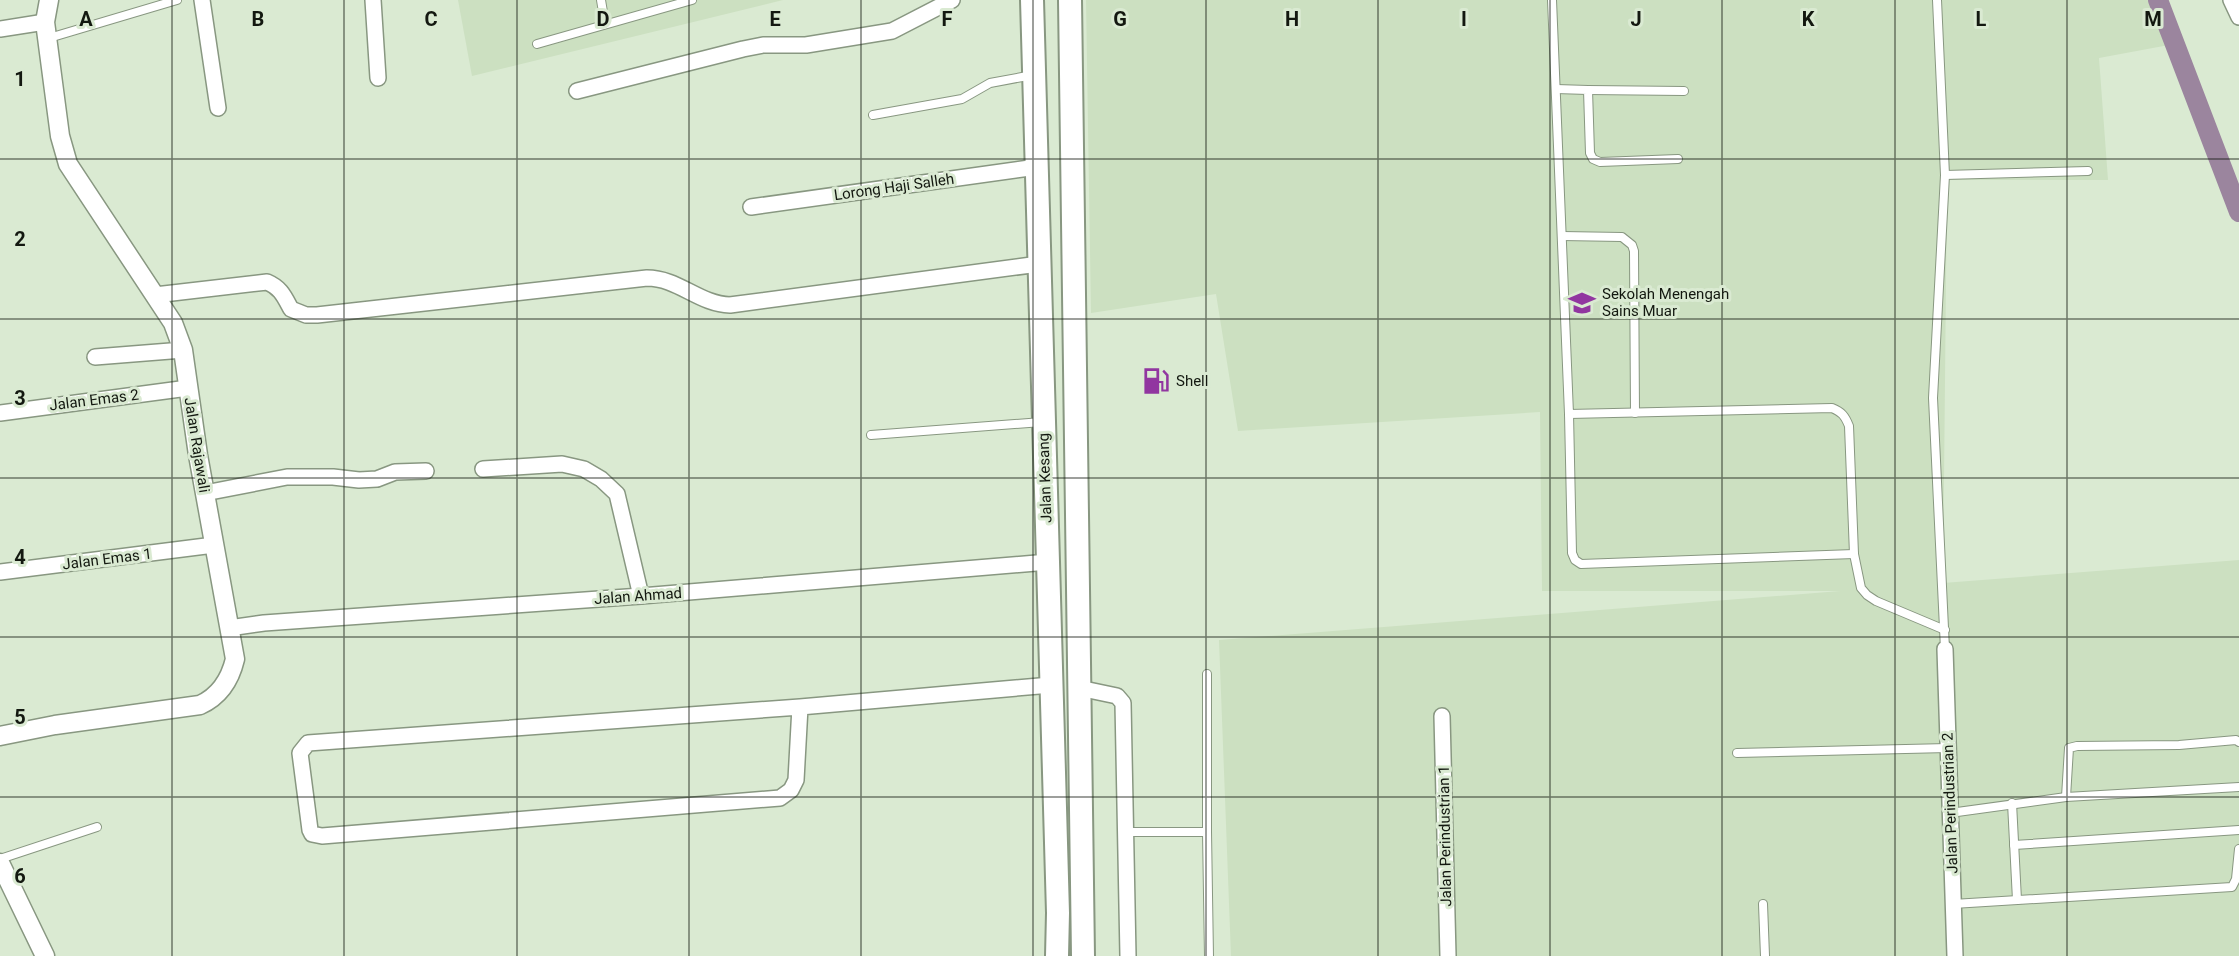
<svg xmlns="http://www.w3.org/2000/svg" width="2239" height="956" font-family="Roboto,sans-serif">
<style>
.built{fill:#cce0c1}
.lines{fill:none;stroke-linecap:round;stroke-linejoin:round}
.canal{stroke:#9b859e;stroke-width:20}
.service-casing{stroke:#889781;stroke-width:10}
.minor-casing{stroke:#889781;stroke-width:18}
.tertiary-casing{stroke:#889781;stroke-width:21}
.primary-casing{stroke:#889781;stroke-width:26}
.service{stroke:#fff;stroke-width:8}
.minor{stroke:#fff;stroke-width:15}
.tertiary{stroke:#fff;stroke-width:18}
.primary{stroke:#fff;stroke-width:22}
.grid{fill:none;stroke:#131810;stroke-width:1.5;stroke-opacity:0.55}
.labels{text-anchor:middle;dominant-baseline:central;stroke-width:6;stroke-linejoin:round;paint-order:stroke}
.street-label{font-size:15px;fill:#131810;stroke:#daead2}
.poi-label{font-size:15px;fill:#131810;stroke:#daead2;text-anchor:start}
.grid-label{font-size:20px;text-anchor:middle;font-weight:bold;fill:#131810;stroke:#daead2;stroke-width:6;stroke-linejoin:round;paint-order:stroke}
</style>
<rect width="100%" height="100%" fill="#daead2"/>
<!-- built -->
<g class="built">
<path d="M458 0H783L472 76Z"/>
<path d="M1086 0H2149L2169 45 2099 58 2108 180H1947L1943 583 2239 560V956H1231L1219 640 1840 591H1542L1540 412 1238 431 1216 294 1091 313Z"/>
</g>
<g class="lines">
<!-- canal -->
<path class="canal" d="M2158 0 2239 212"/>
<defs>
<g id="service">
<path d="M601 0 605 24"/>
<path d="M1552 0 1569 414 1832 408C1842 412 1845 416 1849 426L1854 554 1861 588 1867 595 1876 601 1945 630"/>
<path d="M1937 0 1945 175 1933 398 1945 649"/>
<path d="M49 38 177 0"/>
<path d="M537 44 692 0"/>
<path d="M1556 89 1588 90 1590 153 1593 159 1600 162 1678 159"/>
<path d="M1588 90 1684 91"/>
<path d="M873 115 962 99 990 83 1033 75"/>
<path d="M1945 175 2088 171"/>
<path d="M1562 236 1622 237 1632 245 1634 251 1635 413"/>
<path d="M1569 414 1572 553 1575 560 1581 564 1854 554"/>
<path d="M871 435 1042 422"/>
<path d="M1207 674V832L1209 956"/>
<path d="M1737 753 1948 748"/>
<path d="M2066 797 2069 748 2077 746 2179 745 2236 740 2239 742"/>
<path d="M2012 803 2017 900"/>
<path d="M1950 813 2066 797 2239 787"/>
<path d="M1126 832H1207"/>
<path d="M2014 845 2239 830"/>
<path d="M0 859 97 827"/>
<path d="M1763 904 1765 956"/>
<path d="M1953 904 2232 887 2236 879 2239 849"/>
</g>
<g id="minor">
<path d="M202 0 218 108"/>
<path d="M373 0 378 78"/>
<path d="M2231 0 2239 17"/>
<path d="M0 29 45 22"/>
<path d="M577 91 743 49 763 45H806L892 31 952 0"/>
<path d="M751 207 1037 167"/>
<path d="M155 295 267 282C281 288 284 296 291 309L306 315H317L647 278C678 278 699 304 730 305L1039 264"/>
<path d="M95 357 183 350"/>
<path d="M0 413 188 388"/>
<path d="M483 469 562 464 584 469 601 479 617 494 641 596"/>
<path d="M205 493 287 477H333L359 480 377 479 395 472 426 471"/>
<path d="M0 572 214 545"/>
<path d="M229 628 264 623 641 596 1048 562"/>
<path d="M1945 649 1955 956"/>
<path d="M1079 688 1117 696 1123 703 1128 956"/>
<path d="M800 707 796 780 791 790 780 798 322 836 312 834 310 830 300 753 308 743 800 707 1051 685"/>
<path d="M1442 716 1448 956"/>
</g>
<g id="tertiary">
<path d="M0 736 55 725 200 705C220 696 230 680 235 659L198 455 183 350 173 323 68 164 60 136 45 22 49 0"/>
<path d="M0 863 45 956"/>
</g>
<g id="primary">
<path d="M1032 0 1058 913 1057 956"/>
<path d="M1070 0 1083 956"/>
</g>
</defs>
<!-- service casing -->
<use href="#service" class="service-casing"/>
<!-- minor casing -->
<use href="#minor" class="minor-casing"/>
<!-- tertiary casing -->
<use href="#tertiary" class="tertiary-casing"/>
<!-- primary casing -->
<use href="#primary" class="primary-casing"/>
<!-- service -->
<use href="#service" class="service"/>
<!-- minor -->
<use href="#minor" class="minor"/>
<!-- tertiary -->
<use href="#tertiary" class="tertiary"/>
<!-- primary -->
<use href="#primary" class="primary"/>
</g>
<!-- grid -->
<path class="grid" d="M172 0V956M344 0V956M517 0V956M689 0V956M861 0V956M1033 0V956M1206 0V956M1378 0V956M1550 0V956M1722 0V956M1895 0V956M2067 0V956M0 159H2239M0 319H2239M0 478H2239M0 637H2239M0 797H2239"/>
<!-- icons -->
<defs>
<symbol id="school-bare" viewBox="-9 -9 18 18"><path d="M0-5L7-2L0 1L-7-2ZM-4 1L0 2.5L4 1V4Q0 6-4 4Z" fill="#9136a0" stroke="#daead2" stroke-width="2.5" paint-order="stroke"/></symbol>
<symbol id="fuel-bare" viewBox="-9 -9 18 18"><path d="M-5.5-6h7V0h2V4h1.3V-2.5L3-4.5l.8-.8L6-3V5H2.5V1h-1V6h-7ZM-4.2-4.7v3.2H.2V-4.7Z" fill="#9136a0" stroke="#daead2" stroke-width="2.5" paint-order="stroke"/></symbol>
</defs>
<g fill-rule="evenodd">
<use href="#school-bare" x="1563" y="284" width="38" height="38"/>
<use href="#fuel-bare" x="1137" y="362" width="38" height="38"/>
</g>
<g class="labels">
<!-- street labels -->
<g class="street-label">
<text transform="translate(894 187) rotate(-8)">Lorong Haji Salleh</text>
<text transform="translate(94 400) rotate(-7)">Jalan Emas 2</text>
<text transform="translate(197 445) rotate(81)">Jalan Rajawali</text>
<text transform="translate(1045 478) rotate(-92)">Jalan Kesang</text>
<text transform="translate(107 559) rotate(-7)">Jalan Emas 1</text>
<text transform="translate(638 596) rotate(-4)">Jalan Ahmad</text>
<text transform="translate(1950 803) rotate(-92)">Jalan Perindustrian 2</text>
<text transform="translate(1445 836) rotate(-91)">Jalan Perindustrian 1</text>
</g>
<!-- poi labels -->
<g class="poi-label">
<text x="1602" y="294">Sekolah Menengah<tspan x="1602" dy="17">Sains Muar</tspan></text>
<text x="1176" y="381">Shell</text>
</g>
</g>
<g class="grid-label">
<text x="86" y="26">A</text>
<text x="258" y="26">B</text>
<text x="431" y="26">C</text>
<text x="603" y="26">D</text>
<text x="775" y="26">E</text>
<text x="947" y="26">F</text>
<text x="1120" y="26">G</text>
<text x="1292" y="26">H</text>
<text x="1464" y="26">I</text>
<text x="1636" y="26">J</text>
<text x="1808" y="26">K</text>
<text x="1981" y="26">L</text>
<text x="2153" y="26">M</text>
<text x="20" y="86">1</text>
<text x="20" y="246">2</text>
<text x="20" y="405">3</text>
<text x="20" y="564">4</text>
<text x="20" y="724">5</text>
<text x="20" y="883">6</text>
</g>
</svg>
